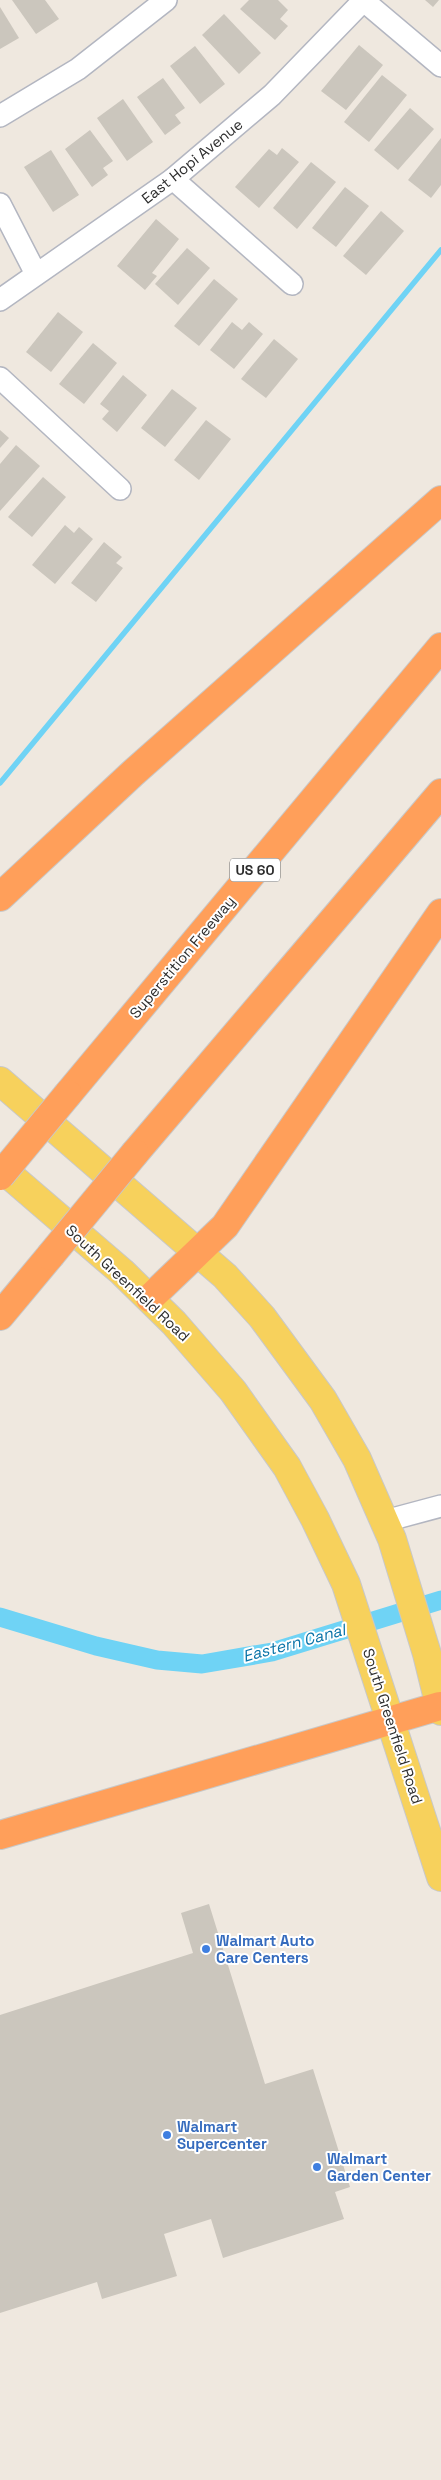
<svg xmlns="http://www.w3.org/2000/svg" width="441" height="2480" font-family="'Space Grotesk',sans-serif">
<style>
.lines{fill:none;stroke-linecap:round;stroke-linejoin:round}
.stream{stroke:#6fd3f5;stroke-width:5.5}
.canal{stroke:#6fd3f5;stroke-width:19}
.building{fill:#cbc6bd}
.minor-casing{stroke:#b3b6c1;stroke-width:24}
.major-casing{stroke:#c8c8c8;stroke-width:30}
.highway-casing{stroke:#c8c8c8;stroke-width:30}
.minor{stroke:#fff;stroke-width:21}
.major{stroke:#f7d15c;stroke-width:28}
.highway{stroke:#ff9f5a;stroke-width:28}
.highway-bridge-casing{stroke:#c8c8c8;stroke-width:30;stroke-linecap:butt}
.highway-bridge{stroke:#ff9f5a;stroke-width:28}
.shop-dot{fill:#3f7fe0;stroke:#fff;stroke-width:2}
.labels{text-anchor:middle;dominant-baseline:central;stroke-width:4;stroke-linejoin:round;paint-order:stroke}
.shield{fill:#fff;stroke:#6c6c6c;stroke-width:1}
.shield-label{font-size:14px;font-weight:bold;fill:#2d2d2d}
.street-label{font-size:15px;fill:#2d2d2d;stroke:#fff}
.shop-label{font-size:15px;font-weight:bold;fill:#366cbe;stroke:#fff;text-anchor:start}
.water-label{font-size:16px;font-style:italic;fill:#0772a7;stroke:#fff}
</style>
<rect width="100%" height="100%" fill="#efe8df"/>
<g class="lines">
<!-- stream -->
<path class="stream" d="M0 783 441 250"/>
<!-- canal -->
<path class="canal" d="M0 1617 96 1646 157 1660 202 1664 272 1652 441 1600"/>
</g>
<!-- building -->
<g class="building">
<path d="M12 0H45L59 19 36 34Z"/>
<path d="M249 0H278L288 10 280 19 288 26 275 40 240 9Z"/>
<path d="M425 0H439L433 7Z"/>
<path d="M0 7 19 38 0 49Z"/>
<path d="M224 14 261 53 239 74 202 35Z"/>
<path d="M359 45 383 65 346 110 321 91Z"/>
<path d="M195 46 225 84 200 104 170 66Z"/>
<path d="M382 75 407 95 369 142 344 122Z"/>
<path d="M163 78 185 108 175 115 181 123 165 135 137 97Z"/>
<path d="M123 99 153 142 127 161 97 118Z"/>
<path d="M410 108 434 129 398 170 374 150Z"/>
<path d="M90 130 113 161 103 168 108 175 92 187 65 149Z"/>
<path d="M441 138V185L431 198 408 180Z"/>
<path d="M282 148 299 162 259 208 235 187 269 149 277 155Z"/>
<path d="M51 150 79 195 53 212 24 167Z"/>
<path d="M311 162 336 182 297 229 273 208Z"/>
<path d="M345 187 369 206 336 247 312 228Z"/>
<path d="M381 211 404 231 366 275 343 256Z"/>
<path d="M156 219 179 239 152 273 157 276 145 290 117 266Z"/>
<path d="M187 248 210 268 178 305 155 284Z"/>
<path d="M214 279 238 299 199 346 174 326Z"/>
<path d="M58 312 83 332 51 372 26 352Z"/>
<path d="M232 322 242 330 249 322 263 334 234 369 210 350Z"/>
<path d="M274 339 298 359 266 398 241 379Z"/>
<path d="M93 343 117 363 84 404 59 384Z"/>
<path d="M123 375 147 395 117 432 102 419 109 411 100 404Z"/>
<path d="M172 389 197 408 165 447 141 428Z"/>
<path d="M206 420 231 439 199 480 174 460Z"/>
<path d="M0 430 9 438 0 448Z"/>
<path d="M16 445 40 466 0 511V464Z"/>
<path d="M43 477 66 497 32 537 8 517Z"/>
<path d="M65 525 74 533 79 527 93 539 55 584 32 565Z"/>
<path d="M104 542 122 557 116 563 123 568 96 602 71 583Z"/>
<path d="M209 1904 265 2084 313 2069 350 2187 335 2192 344 2219 223 2258 211 2219 164 2234 177 2276 102 2299 97 2282 0 2313V2015L193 1953 181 1913Z"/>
</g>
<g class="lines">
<defs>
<g id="minor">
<path d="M364 1 441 66"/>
<path d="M0 116 78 69 166 0"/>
<path d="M173 179 292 284"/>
<path d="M0 204 36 274"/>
<path d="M0 300 173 179 272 95 364 0"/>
<path d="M0 378 120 489"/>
<path d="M385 1521 441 1506"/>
</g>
<g id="major">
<path d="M0 1081 225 1276 262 1317 323 1400 357 1459 392 1539 427 1654 441 1711"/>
<path d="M0 1167 122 1272 174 1323 233 1391 287 1467 315 1519 346 1584 441 1877"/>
</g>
<g id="highway">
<path d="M0 897 133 773 441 500"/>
<path d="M68 1094 441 647"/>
<path d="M135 1153 441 793"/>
<path d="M150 1298 225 1226 441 913"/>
<path d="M0 1316 50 1256"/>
<path d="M0 1835 440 1706"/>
</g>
</defs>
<!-- minor casing -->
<use href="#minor" class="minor-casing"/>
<!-- major casing -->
<use href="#major" class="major-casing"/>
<!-- highway casing -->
<use href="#highway" class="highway-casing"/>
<!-- minor -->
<use href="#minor" class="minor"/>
<!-- major -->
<use href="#major" class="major"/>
<!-- highway -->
<use href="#highway" class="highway"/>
<defs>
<g id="highway-bridge">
<path d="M0 1176 68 1094"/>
<path d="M50 1256 135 1153"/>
</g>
</defs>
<!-- highway-bridge casing -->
<use href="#highway-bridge" class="highway-bridge-casing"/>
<!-- highway-bridge -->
<use href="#highway-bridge" class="highway-bridge"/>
</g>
<!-- markers -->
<g class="shop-dot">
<circle cx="206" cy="1949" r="5"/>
<circle cx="167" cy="2135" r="5"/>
<circle cx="317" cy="2167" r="5"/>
</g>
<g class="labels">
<!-- shield labels -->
<rect class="shield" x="230" y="858.5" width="50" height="23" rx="4"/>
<g class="shield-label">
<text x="255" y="870">US 60</text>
</g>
<!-- street labels -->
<g class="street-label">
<text transform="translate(192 161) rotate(-39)">East Hopi Avenue</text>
<text transform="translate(182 957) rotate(-50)">Superstition Freeway</text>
<text transform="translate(128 1283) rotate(43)">South Greenfield Road</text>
<text transform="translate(393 1726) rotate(72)">South Greenfield Road</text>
</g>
<!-- shop labels -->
<g class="shop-label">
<text x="216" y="1940">Walmart Auto<tspan x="216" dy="17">Care Centers</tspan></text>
<text x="177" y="2126">Walmart<tspan x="177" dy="17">Supercenter</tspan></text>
<text x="327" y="2158">Walmart<tspan x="327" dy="17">Garden Center</tspan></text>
</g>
<!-- water labels -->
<g class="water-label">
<text transform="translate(294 1643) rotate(-15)">Eastern Canal</text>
</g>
</g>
</svg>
